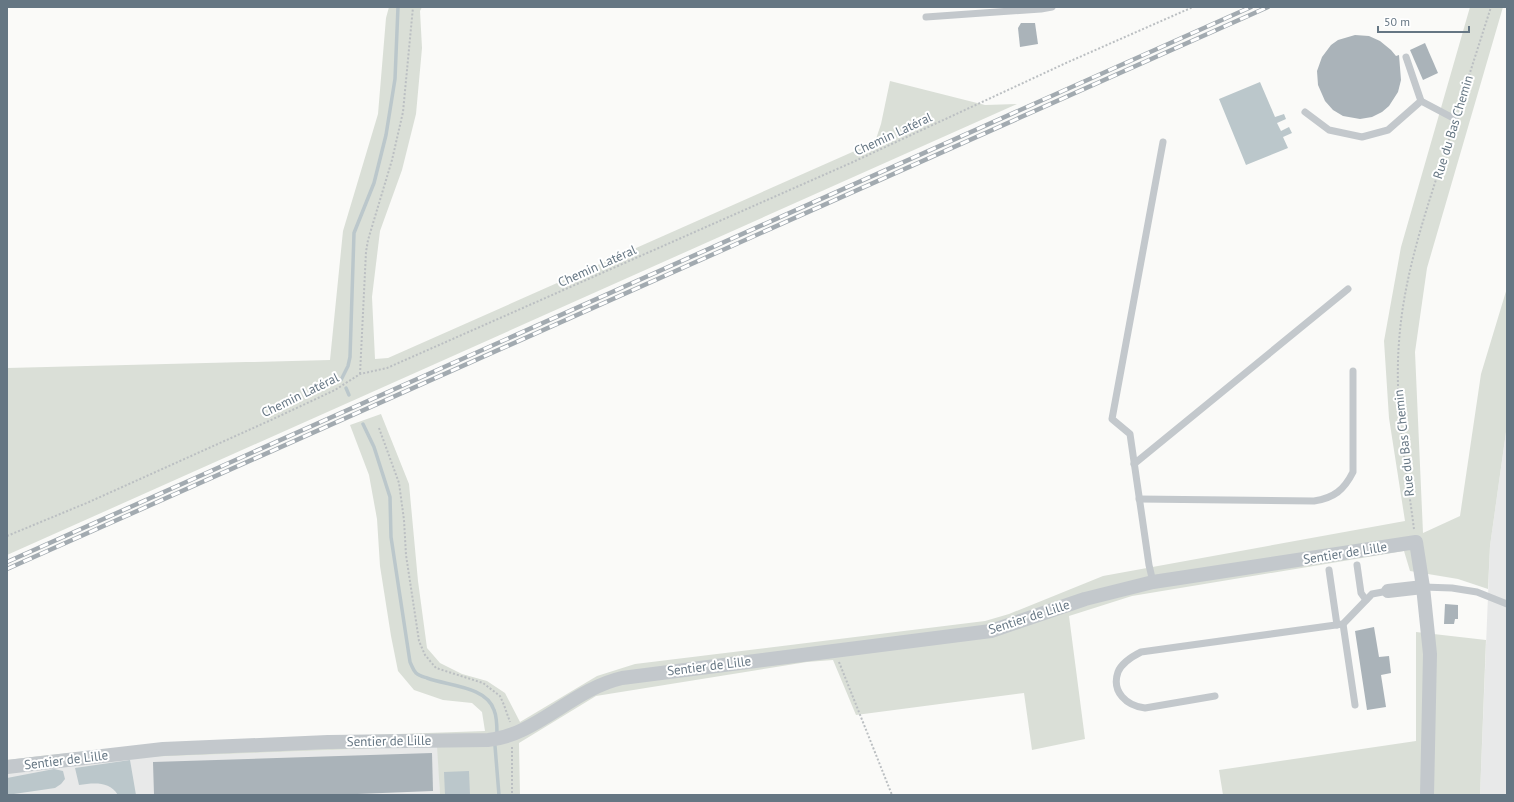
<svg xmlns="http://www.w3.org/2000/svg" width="1514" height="802" font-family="'PT Sans',sans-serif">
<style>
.built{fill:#e8e9e9}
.green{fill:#dadfd7}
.water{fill:#bbc7cb}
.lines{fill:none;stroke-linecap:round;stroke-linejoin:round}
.stream{stroke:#bbc7cb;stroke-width:3.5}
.building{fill:#aab3b9}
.path{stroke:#bbbfc2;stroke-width:2;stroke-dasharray:2 2;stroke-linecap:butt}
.service{stroke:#c3c8cc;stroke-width:7}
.minor{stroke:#c3c8cc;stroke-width:14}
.rail-casing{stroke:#a2aab0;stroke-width:4.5}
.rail{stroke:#fff;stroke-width:3;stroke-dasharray:9;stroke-linecap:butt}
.labels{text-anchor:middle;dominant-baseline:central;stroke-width:4;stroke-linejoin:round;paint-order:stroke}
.street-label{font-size:13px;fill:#657683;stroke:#fff}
</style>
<rect width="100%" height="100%" fill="#fafaf8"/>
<!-- built -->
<g class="built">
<path d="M1507 425V795H1480L1490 546Z"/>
<path d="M438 746 440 795H7V774L66 765 148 757Z"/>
</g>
<!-- green -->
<g class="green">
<path d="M389 7H422L420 11 422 48 416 114 402 170 380 231 372 297 375 359 388 358 875 142 881 124 890 81 985 105 1017 104 7 555V368L330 360 343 231 378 114 386 18Z"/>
<path d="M1470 7H1503L1427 268 1415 352 1423 533 1460 516 1481 374 1507 288V425L1490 546 1488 589 1458 579 1410 571 1404 551 1132 596 1069 616 1085 739 1032 750 1024 693 856 715 833 660 807 662 596 696 519 743 520 795H440L437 746 148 757 66 765 7 774V760C165 740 325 737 485 731L482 712 472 703 443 700 414 690 398 671 391 636 380 566 377 519 369 475 350 425 381 414 409 484 418 581 427 648 440 663 462 674 487 681 505 693 520 722 597 676 635 664 985 621 1009 614 1103 576 1405 521 1389 418 1384 341 1401 247Z"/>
<path d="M1416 632 1486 640 1480 795H1223L1219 770 1416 741Z"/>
</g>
<!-- water -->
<g class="water">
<path d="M1260 82 1275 117 1284 114 1286 119 1277 123 1281 131 1289 127 1292 133 1283 137 1288 148 1246 165 1219 99Z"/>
<path d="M130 760 136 795H118C109 781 94 783 79 785L75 768Z"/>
<path d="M54 769 63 771 65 779 61 784 55 788 7 795V778Z"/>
<path d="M469 771 470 795H445L444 772Z"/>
</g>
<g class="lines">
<!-- stream -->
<g class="stream">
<path d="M341 380 348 366 350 357 354 233 374 183 386 135 395 79 398 7"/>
<path d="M346 388 349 395"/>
<path d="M363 424 374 447 390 497 391 537 410 662C412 666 413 670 416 673 419 676 424 677 427 678 448 686 486 686 494 710 497 717 497 726 497 734"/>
<path d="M495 746 499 795"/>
</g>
</g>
<!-- building -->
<g class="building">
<path d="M1021 23H1035L1038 44 1020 47 1018 28Z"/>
<path d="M1355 35 1369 36 1380 41 1391 50 1396 56 1399 55 1401 80 1398 92 1389 106 1382 112 1372 117 1360 119 1343 116 1333 110 1325 101 1318 85 1317 71 1322 57 1331 45 1338 40Z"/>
<path d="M1425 43 1438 73 1423 80 1410 50Z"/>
<path d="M1445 604 1458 605V619H1455L1454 624H1444Z"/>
<path d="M1374 627 1379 657 1389 656 1391 673 1381 675 1386 707 1367 710 1355 631Z"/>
<path d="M432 753 433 791 332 795H154L153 762Z"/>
</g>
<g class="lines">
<!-- path -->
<g class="path">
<path d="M1458 110 1491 7"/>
<path d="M360 374 366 252 368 240 392 160 403 112 413 7"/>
<path d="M379 428 399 483 404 520 406 555 416 621 419 641 425 655 436 668 483 683 500 696 504 705 510 722"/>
<path d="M1414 529C1406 467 1394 405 1399 342 1404 268 1431 197 1453 127"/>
<path d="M7 536 89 502 271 420 335 390 360 374 387 368 853 162 1066 63 1193 7"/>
<path d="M839 662 892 795"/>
<path d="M512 747V795"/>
</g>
<!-- service -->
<g class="service">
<path d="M926 17 1041 9 1052 7"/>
<path d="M1421 101 1455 119"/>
<path d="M1305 112 1329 130 1362 137 1388 130 1421 101 1406 57"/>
<path d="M1134 464 1348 289"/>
<path d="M1139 499 1314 501C1334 498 1344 490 1353 472V371"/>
<path d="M1357 565 1361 593 1366 600"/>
<path d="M1329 570 1337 625"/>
<path d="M1153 582 1149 565 1130 434 1112 419 1163 142"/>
<path d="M1423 587 1452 588 1477 592 1507 604"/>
<path d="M1343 624 1355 705"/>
<path d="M1215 696 1145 708C1127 706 1111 692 1118 672 1122 662 1133 656 1141 652L1343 624 1372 594 1388 591"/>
</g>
<!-- minor -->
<g class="minor">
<path d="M1388 591 1423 587"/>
<path d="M7 767 163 749 328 742 488 740C535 736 573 689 622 678L991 631 1085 599 1153 582 1416 542 1423 587 1430 654 1427 795"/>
</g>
<defs>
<g id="rail">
<path d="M7 562 1251 7"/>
<path d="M7 569 1268 7"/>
</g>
</defs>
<!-- rail casing -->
<use href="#rail" class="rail-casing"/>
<!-- rail -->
<use href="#rail" class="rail"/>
</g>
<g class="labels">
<!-- street labels -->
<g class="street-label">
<text transform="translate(1453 127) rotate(-73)">Rue du Bas Chemin</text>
<text transform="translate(893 134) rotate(-25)">Chemin Latéral</text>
<text transform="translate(597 266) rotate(-24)">Chemin Latéral</text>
<text transform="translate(300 395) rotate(-26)">Chemin Latéral</text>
<text transform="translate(1404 443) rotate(-96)">Rue du Bas Chemin</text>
<text transform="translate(1345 553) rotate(-9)">Sentier de Lille</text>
<text transform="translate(1029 617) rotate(-18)">Sentier de Lille</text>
<text transform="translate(709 666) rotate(-7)">Sentier de Lille</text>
<text transform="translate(389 741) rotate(-1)">Sentier de Lille</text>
<text transform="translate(66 760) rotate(-7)">Sentier de Lille</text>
</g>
</g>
<!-- border -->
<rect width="1514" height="802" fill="none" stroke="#657683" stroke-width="16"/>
<!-- scale -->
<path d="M1378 26v6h91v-6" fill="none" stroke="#657683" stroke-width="2"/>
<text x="1384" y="26" font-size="12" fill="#657683" stroke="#ffffff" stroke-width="3" paint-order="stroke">50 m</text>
</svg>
